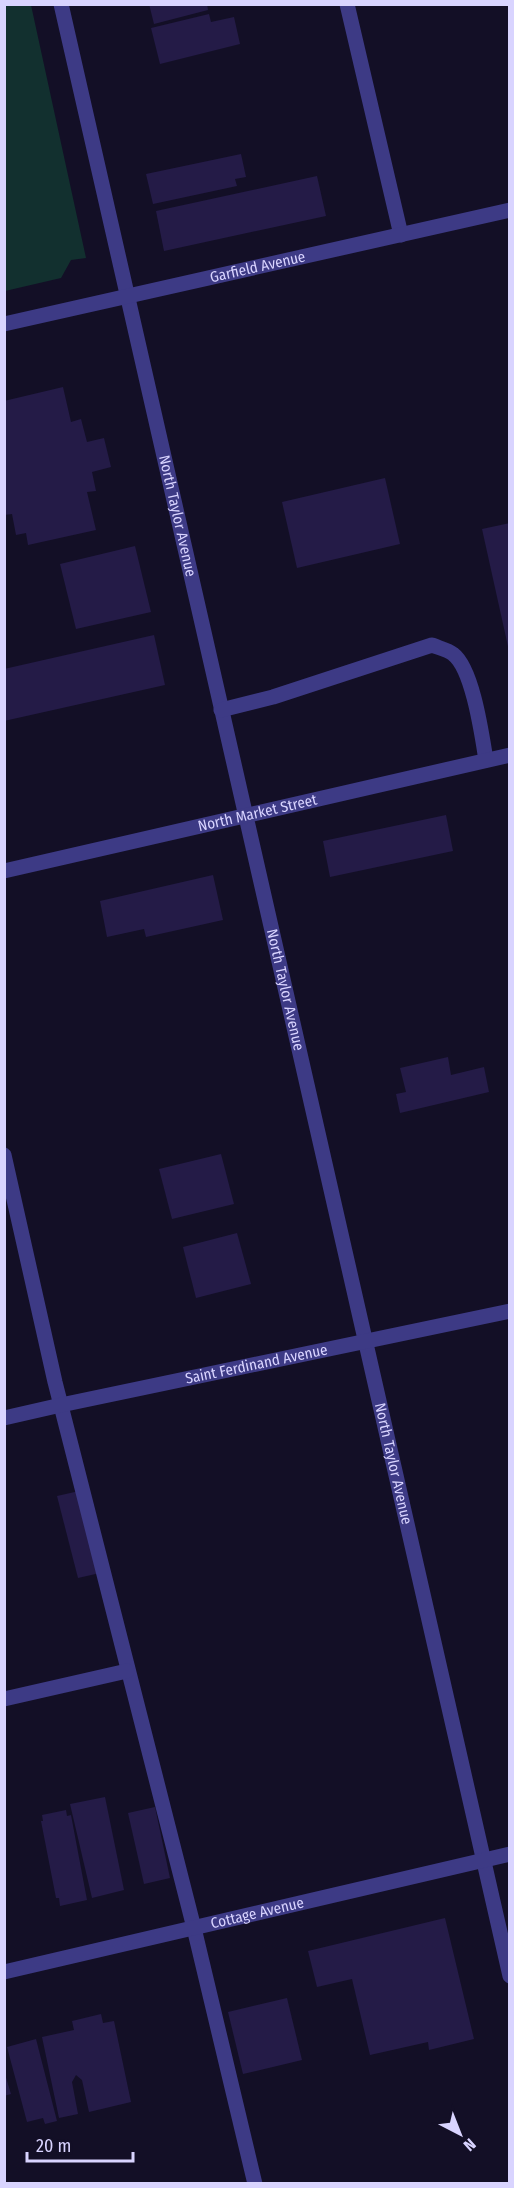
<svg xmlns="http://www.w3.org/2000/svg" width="514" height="2188" font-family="'Fira Sans Condensed',sans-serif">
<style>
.green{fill:#12302f}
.building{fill:#241b47}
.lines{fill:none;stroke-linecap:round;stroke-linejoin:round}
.minor{stroke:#3d3a85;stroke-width:15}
.labels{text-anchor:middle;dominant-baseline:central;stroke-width:6;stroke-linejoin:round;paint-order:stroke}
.street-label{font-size:15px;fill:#d9d4ff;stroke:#130f26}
</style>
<rect width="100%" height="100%" fill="#130f26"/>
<!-- green -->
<path class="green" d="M4 5H31L86 258 71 260 61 278 5 291Z"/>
<!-- building -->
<g class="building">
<path d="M149 4H207L208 10 154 24Z"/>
<path d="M209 14 211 22 234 17 240 44 160 64 151 28Z"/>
<path d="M241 154 246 177 235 179 237 186 153 204 146 174Z"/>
<path d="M317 176 326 216 164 251 156 211Z"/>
<path d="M63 387 71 422 81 419 87 442 104 438 111 467 92 472 96 491 87 492 96 530 28 545 26 533 16 535 12 514 4 515V401Z"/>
<path d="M385 478 400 544 297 568 282 502Z"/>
<path d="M510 523V651H509L482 529Z"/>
<path d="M135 546 151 612 76 629 60 564Z"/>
<path d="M154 635 165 685 4 721V669Z"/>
<path d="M446 815 453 851 330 877 323 841Z"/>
<path d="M213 875 223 920 146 937 144 929 107 937 100 901Z"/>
<path d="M448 1057 451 1075 484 1067 489 1092 400 1113 396 1094 406 1092 400 1068Z"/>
<path d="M221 1154 234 1204 172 1219 159 1169Z"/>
<path d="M237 1233 251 1284 196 1298 183 1247Z"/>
<path d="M79 1491 100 1573 78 1578 57 1496Z"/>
<path d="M105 1797 124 1890 92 1898 70 1804Z"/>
<path d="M155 1807 170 1878 144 1884 128 1813Z"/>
<path d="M66 1810 67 1816 71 1815 87 1900 60 1906 59 1898H56L41 1821H43L42 1815Z"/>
<path d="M445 1918 474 2039 429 2050 428 2042 370 2055 352 1979 317 1987 308 1951Z"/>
<path d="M287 1998 302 2060 243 2074 228 2012Z"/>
<path d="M101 2014 103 2023 114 2021 131 2102 89 2112 82 2080 76 2075 72 2082 78 2114 59 2118 42 2037 74 2030 72 2021Z"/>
<path d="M36 2039 57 2121 45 2124 43 2118 27 2122 7 2047Z"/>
<path d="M4 2071 11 2094 4 2096Z"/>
</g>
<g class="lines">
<!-- minor -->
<g class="minor">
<path id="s1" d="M61 4 510 1976"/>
<path d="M347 4 401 235"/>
<path id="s2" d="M4 324 510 210"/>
<path d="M221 710 273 697 432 645C439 648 448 650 453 654 473 669 482 736 486 760"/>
<path id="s3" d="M4 871 510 755"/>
<path d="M4 1155 55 1382 194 1928 255 2184"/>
<path id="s4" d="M4 1418 61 1405 510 1311"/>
<path d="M4 1699 127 1671"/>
<path id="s5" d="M4 1972 510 1854"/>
</g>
</g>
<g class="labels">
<!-- street labels -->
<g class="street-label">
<text stroke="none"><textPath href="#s2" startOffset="260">Garfield Avenue</textPath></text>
<text stroke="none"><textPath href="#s1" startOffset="525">North Taylor Avenue</textPath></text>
<text stroke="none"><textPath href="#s3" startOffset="260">North Market Street</textPath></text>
<text stroke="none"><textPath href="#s1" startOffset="1011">North Taylor Avenue</textPath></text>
<text stroke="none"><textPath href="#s4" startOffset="258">Saint Ferdinand Avenue</textPath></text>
<text stroke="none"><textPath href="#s1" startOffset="1497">North Taylor Avenue</textPath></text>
<text stroke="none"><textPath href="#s5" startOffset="260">Cottage Avenue</textPath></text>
</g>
</g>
<!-- border -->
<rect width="514" height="2188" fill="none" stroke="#d9d4ff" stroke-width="12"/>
<!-- north arrow -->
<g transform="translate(460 2134) rotate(138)" stroke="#130f26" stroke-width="4.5" paint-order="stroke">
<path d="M0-4.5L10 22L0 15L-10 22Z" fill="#d9d4ff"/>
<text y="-9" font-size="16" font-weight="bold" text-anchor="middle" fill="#d9d4ff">N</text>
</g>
<!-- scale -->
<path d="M27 2152v9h106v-9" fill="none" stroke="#d9d4ff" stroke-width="3"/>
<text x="36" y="2152" font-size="18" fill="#d9d4ff" stroke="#130f26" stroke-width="4.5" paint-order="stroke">20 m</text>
</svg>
